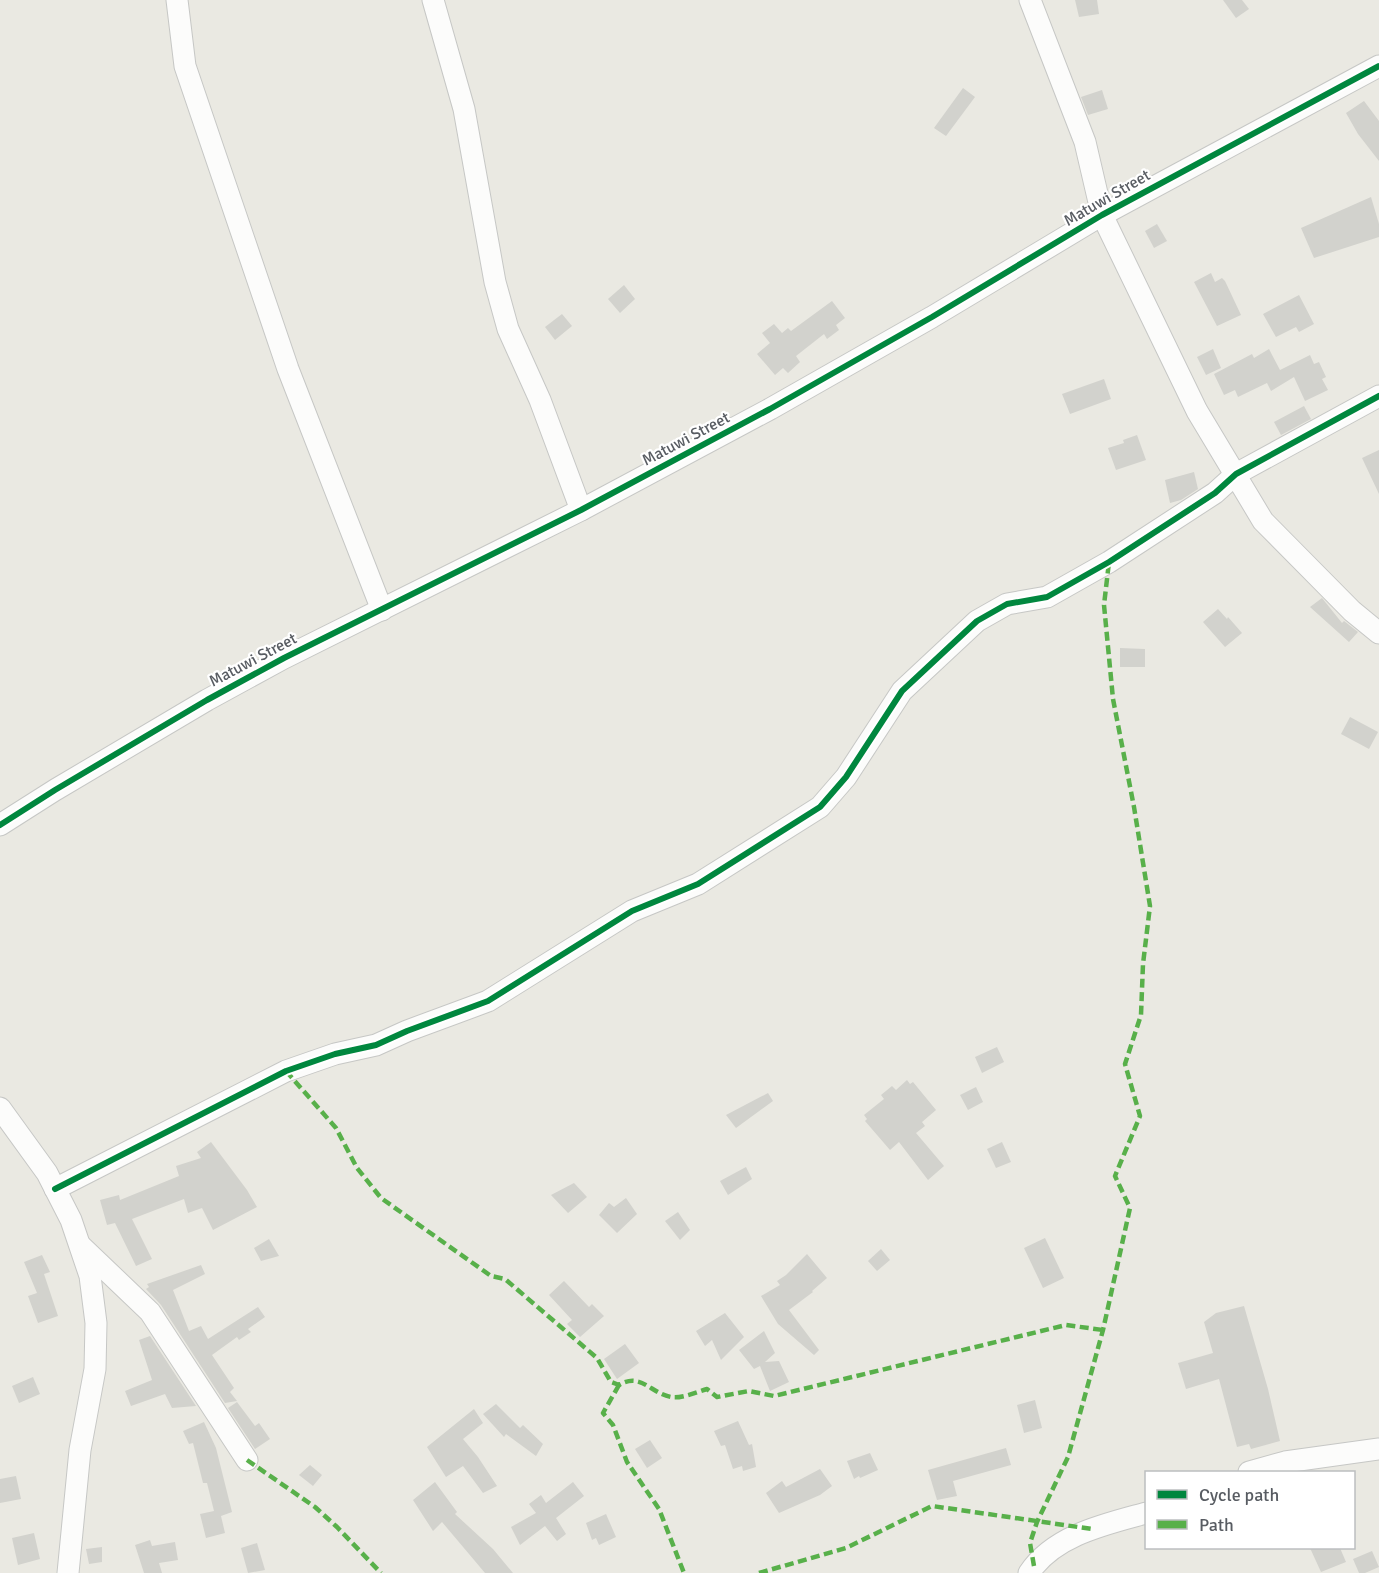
<svg xmlns="http://www.w3.org/2000/svg" width="1379" height="1573" font-family="Signika,sans-serif">
<style>
.building{fill:#d2d2cd}
.lines{fill:none;stroke-linecap:round;stroke-linejoin:round}
.street-casing{stroke:#c6c7c5;stroke-width:23}
.street{stroke:#fcfcfb;stroke-width:21}
.quiet{stroke:#58b04a;stroke-width:4.5;stroke-dasharray:9 4.5;stroke-linecap:butt}
.cycleway-casing{stroke:#fff;stroke-width:10}
.cycleway{stroke:#00873e;stroke-width:6}
.labels{text-anchor:middle;dominant-baseline:central;stroke-width:4.5;stroke-linejoin:round;paint-order:stroke}
.street-label{font-size:16px;fill:#585c62;stroke:#fff}
</style>
<rect width="100%" height="100%" fill="#eae9e2"/>
<!-- building -->
<g class="building">
<path d="M1075 0H1097L1099 14 1079 17Z"/>
<path d="M1223 0H1242L1249 9 1236 18Z"/>
<path d="M963 88 975 97 946 136 934 128Z"/>
<path d="M1102 90 1108 109 1088 115 1081 97Z"/>
<path d="M1364 101 1379 121V161L1358 134 1346 113Z"/>
<path d="M1371 197 1379 224V237L1314 258 1301 228Z"/>
<path d="M1157 224 1167 241 1154 248 1145 231Z"/>
<path d="M1211 273 1215 282 1222 278 1225 281 1241 315 1217 326 1194 282Z"/>
<path d="M624 285 635 299 620 313 608 299Z"/>
<path d="M1299 295 1314 324 1299 332 1296 327 1276 337 1263 314Z"/>
<path d="M832 301 845 318 836 325 839 330 827 339 824 334 796 356 800 362 788 373 783 368 775 375 757 354 770 343 762 333 774 324 782 333 788 328 791 331Z"/>
<path d="M562 314 572 326 555 340 545 327Z"/>
<path d="M1213 349 1221 368 1206 375 1197 357Z"/>
<path d="M1269 349 1280 370 1310 355 1314 364 1319 362 1326 377 1322 379 1328 390 1305 401 1294 377 1271 391 1267 383 1238 397 1235 390 1224 395 1214 374 1252 354 1254 358Z"/>
<path d="M1104 379 1111 399 1070 414 1062 394Z"/>
<path d="M1304 406 1311 419 1281 435 1274 422Z"/>
<path d="M1137 435 1146 460 1116 470 1108 448 1124 443 1123 440Z"/>
<path d="M1379 450V494L1362 458Z"/>
<path d="M1194 472 1198 489 1181 500 1170 503 1165 480Z"/>
<path d="M1322 598 1342 623 1344 621 1358 632 1349 642 1310 607Z"/>
<path d="M1218 609 1227 619 1228 617 1242 633 1225 647 1203 622Z"/>
<path d="M1120 648 1145 649V667H1120Z"/>
<path d="M1350 717 1378 732 1369 749 1341 734Z"/>
<path d="M997 1047 1004 1062 982 1073 975 1057Z"/>
<path d="M907 1080 910 1084 913 1082 936 1110 922 1122 925 1126 916 1133 944 1166 928 1180 899 1142 890 1150 865 1121 867 1119 864 1115 884 1099 881 1095 892 1086 896 1090Z"/>
<path d="M976 1087 983 1102 968 1110 960 1095Z"/>
<path d="M768 1093 773 1101 736 1128 726 1115Z"/>
<path d="M211 1142 247 1190 257 1207 213 1230 202 1208 188 1213 184 1199 132 1219 152 1259 136 1266 115 1223 107 1225 100 1200 119 1195 120 1200 179 1176 176 1166 201 1158 197 1152Z"/>
<path d="M1002 1142 1011 1162 996 1168 987 1149Z"/>
<path d="M746 1167 752 1179 728 1195 720 1181Z"/>
<path d="M574 1183 587 1197 568 1213 551 1195Z"/>
<path d="M626 1198 637 1214 617 1233 599 1215 609 1203 614 1207Z"/>
<path d="M678 1212 690 1230 680 1240 665 1221Z"/>
<path d="M1045 1238 1064 1278 1043 1288 1024 1248Z"/>
<path d="M269 1239 279 1256 261 1261 254 1248Z"/>
<path d="M881 1249 890 1260 877 1271 868 1261Z"/>
<path d="M807 1254 827 1278 812 1291 813 1292 789 1310 819 1350 814 1355 778 1324 761 1296 780 1285 777 1281 786 1275Z"/>
<path d="M42 1255 50 1272 44 1274 58 1316 38 1323 28 1296 37 1293 24 1262Z"/>
<path d="M201 1265 205 1274 173 1290 189 1331 201 1326 208 1339 258 1307 265 1317 248 1329 251 1332 239 1340 237 1337 212 1355 234 1388 230 1392 237 1401 225 1403 161 1305 146 1289 149 1287 147 1284Z"/>
<path d="M564 1281 589 1307 592 1304 604 1316 580 1337 567 1324 572 1320 549 1295Z"/>
<path d="M1244 1306 1268 1389 1280 1441 1251 1449 1249 1444 1237 1447 1219 1379 1186 1389 1178 1363 1213 1353 1204 1322 1216 1313Z"/>
<path d="M725 1313 744 1337 721 1360 712 1340 705 1346 696 1331Z"/>
<path d="M764 1331 775 1353 765 1362 779 1361 789 1382 770 1391 760 1366 754 1369 739 1350Z"/>
<path d="M150 1336 196 1406 172 1408 165 1394 131 1406 125 1391 152 1380 139 1340Z"/>
<path d="M625 1344 639 1363 617 1379 604 1359Z"/>
<path d="M33 1377 40 1394 19 1403 12 1386Z"/>
<path d="M1035 1400 1042 1428 1024 1433 1017 1405Z"/>
<path d="M237 1402 255 1426 259 1423 270 1439 255 1449 228 1408Z"/>
<path d="M496 1404 520 1428 523 1425 543 1444 536 1456 506 1434 504 1437 483 1414Z"/>
<path d="M474 1409 483 1423 463 1439 478 1457 497 1486 483 1493 463 1466 446 1477 427 1447Z"/>
<path d="M738 1421 749 1445 752 1444 756 1467 743 1471 742 1466 733 1469 725 1445 721 1446 714 1431Z"/>
<path d="M204 1422 216 1448 232 1512 221 1516 225 1533 206 1538 200 1514 214 1511 207 1483H203L193 1443 189 1444 183 1431Z"/>
<path d="M650 1440 662 1458 647 1468 635 1449Z"/>
<path d="M1006 1448 1011 1465 953 1481 957 1496 937 1500 928 1470Z"/>
<path d="M870 1453 878 1470 860 1478 859 1476 854 1479 847 1461Z"/>
<path d="M310 1465 322 1475 313 1486 299 1475Z"/>
<path d="M820 1469 832 1486 820 1495 779 1513 766 1493 782 1481 786 1487Z"/>
<path d="M16 1476 21 1499 0 1503V1479Z"/>
<path d="M435 1482 457 1512 455 1514 493 1549 513 1573H485L442 1522 433 1531 413 1500Z"/>
<path d="M573 1482 584 1496 556 1518 566 1534 557 1541 545 1526 520 1545 511 1527 536 1513 529 1504 541 1495 546 1503Z"/>
<path d="M606 1514 616 1537 599 1545 596 1538 592 1540 586 1523Z"/>
<path d="M34 1533 40 1559 18 1565 12 1538Z"/>
<path d="M150 1540 152 1546 175 1542 178 1560 159 1563 162 1573H144L135 1545Z"/>
<path d="M257 1543 265 1570 248 1573 241 1548Z"/>
<path d="M102 1547V1562L89 1564 86 1549Z"/>
<path d="M1310 1548H1340L1346 1562 1321 1572Z"/>
<path d="M1372 1551 1379 1567 1365 1573H1359L1353 1559Z"/>
</g>
<g class="lines">
<defs>
<g id="street">
<path d="M177 0 185 66 288 369 382 610"/>
<path d="M433 0 464 109 495 282 508 329 540 400 581 510"/>
<path d="M1030 0 1085 142 1102 215 1197 411 1263 521 1352 611 1379 633"/>
<path d="M0 825 55 790 207 700 284 658 581 510 770 409 932 317 1102 215 1379 66"/>
<path d="M0 1108 47 1173 71 1220 90 1276 96 1323 95 1369 80 1450 68 1573"/>
<path d="M55 1189 286 1071 335 1054 376 1045 407 1031 488 1001 632 911 698 884 820 807 846 777 902 691 977 621 1007 604 1047 597 1109 562 1215 493 1236 474 1379 396"/>
<path d="M81 1246 150 1312 247 1460"/>
<path d="M1249 1472 1285 1462 1379 1449"/>
<path d="M1029 1573C1054 1535 1106 1524 1146 1513"/>
</g>
</defs>
<!-- street casing -->
<use href="#street" class="street-casing"/>
<!-- street -->
<use href="#street" class="street"/>
<!-- quiet -->
<g class="quiet">
<path d="M286 1071 336 1128 357 1168 381 1198 491 1276 505 1279 597 1358 611 1382 619 1385C641 1372 650 1393 671 1397 681 1399 697 1392 707 1389L717 1397 749 1391 774 1396 1066 1325 1103 1330"/>
<path d="M619 1385 603 1413 613 1425 627 1462 659 1509 684 1573"/>
<path d="M247 1460 315 1507 337 1527 381 1573"/>
<path d="M1034 1566 1030 1543 1037 1522 1068 1457 1103 1330 1130 1208 1115 1176 1140 1116 1125 1064 1141 1015 1143 964 1150 906 1134 807 1113 699 1104 605 1109 562"/>
<path d="M759 1573 846 1548 932 1506 1092 1529"/>
</g>
<defs>
<g id="cycleway">
<path d="M0 825 55 790 207 700 284 658 581 510 770 409 932 317 1102 215 1379 66"/>
<path d="M55 1189 286 1071 335 1054 376 1045 407 1031 488 1001 632 911 698 884 820 807 846 777 902 691 977 621 1007 604 1047 597 1109 562 1215 493 1236 474 1379 396"/>
</g>
</defs>
<!-- cycleway casing -->
<use href="#cycleway" class="cycleway-casing"/>
<!-- cycleway -->
<use href="#cycleway" class="cycleway"/>
</g>
<g class="labels">
<!-- street labels -->
<g class="street-label">
<text transform="translate(1107 198) rotate(-30)">Matuwi Street</text>
<text transform="translate(686 439) rotate(-28)">Matuwi Street</text>
<text transform="translate(253 660) rotate(-28)">Matuwi Street</text>
</g>
</g>
<!-- legend -->
<rect x="1145" y="1471" width="210" height="78" fill="#ffffff" stroke="#bcbec0" stroke-width="1.5"/>
<rect x="1157" y="1490" width="30" height="9" fill="#00873e" stroke="#bcbec0" stroke-width="1.5"/>
<text x="1199" y="1501" font-size="18" fill="#585c62">Cycle path</text>
<rect x="1157" y="1520" width="30" height="9" fill="#58b04a" stroke="#bcbec0" stroke-width="1.5"/>
<text x="1199" y="1531" font-size="18" fill="#585c62">Path</text>
</svg>
